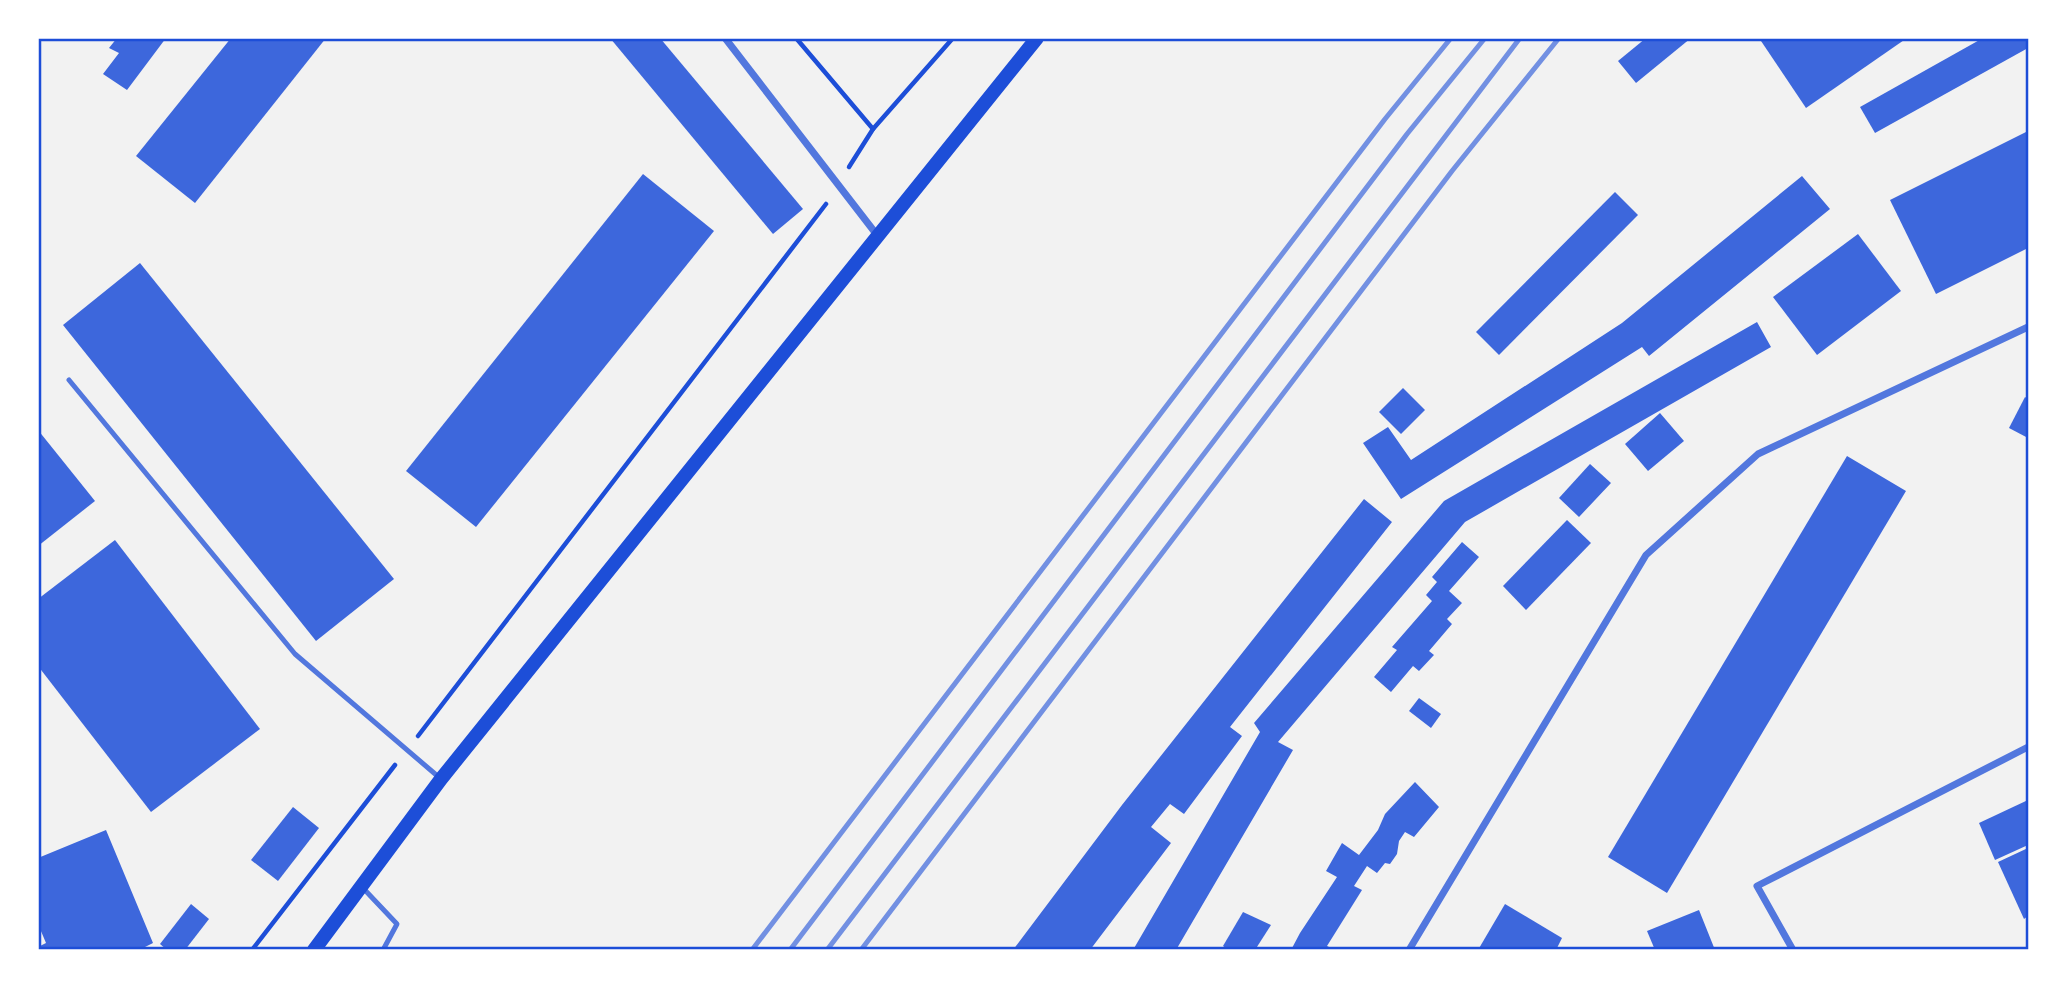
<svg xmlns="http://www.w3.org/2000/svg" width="2067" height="988" font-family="'Playfair Display',serif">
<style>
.building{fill:#3d67dc}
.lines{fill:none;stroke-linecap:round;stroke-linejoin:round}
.path{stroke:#1d4ed8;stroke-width:4.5}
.service{stroke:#5277de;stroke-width:5}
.minor{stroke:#5277de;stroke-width:7}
.secondary{stroke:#1d4ed8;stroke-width:14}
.rail{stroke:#7290e2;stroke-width:5}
.neatline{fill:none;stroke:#1d4ed8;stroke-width:2.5}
</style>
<rect width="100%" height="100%" fill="#f2f2f2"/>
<!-- building -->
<g class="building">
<path d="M117 38H166L127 90 103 74 119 53 109 48Z"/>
<path d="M231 38H326L195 203 136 156Z"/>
<path d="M610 38H660L803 209 773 234Z"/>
<path d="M1646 38H1691L1636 83 1618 61Z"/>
<path d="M1759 38H1907L1806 108Z"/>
<path d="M1983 38H2028V48L1875 133 1860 107Z"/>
<path d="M2028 131V248L1936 294 1890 200Z"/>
<path d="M643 174 714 231 476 527 406 471Z"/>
<path d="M1802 176 1830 209 1649 356 1642 347 1401 499 1363 443 1388 427 1411 460 1622 323Z"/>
<path d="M1615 192 1638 215 1499 355 1476 332Z"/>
<path d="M1858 234 1901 291 1817 355 1773 297Z"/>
<path d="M140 263 394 579 316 641 63 325Z"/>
<path d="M1757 322 1771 347 1465 522 1278 742 1293 750 1176 950H1133L1260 732 1254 723 1444 501Z"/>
<path d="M1403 388 1425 410 1401 434 1379 412Z"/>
<path d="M2025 397 2028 399V438L2009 428Z"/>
<path d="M1660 413 1684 441 1648 471 1625 444Z"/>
<path d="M38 430 95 501 38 546Z"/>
<path d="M1847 456 1906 491 1667 893 1608 857Z"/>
<path d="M1590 464 1611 483 1579 517 1559 498Z"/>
<path d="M1364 499 1392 522 1230 727 1242 736 1184 814 1170 804 1151 827 1171 843 1090 950H1013L1122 805Z"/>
<path d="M1567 520 1591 543 1526 610 1503 586Z"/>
<path d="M115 540 260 729 151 812 38 666V599Z"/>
<path d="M1462 542 1479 557 1449 591 1462 603 1447 619 1452 624 1429 651 1434 655 1419 671 1413 666 1391 692 1374 677 1397 650 1392 647 1432 601 1426 595 1437 582 1432 577Z"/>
<path d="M1419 698 1441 714 1431 728 1409 711Z"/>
<path d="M1415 782 1439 807 1414 837 1405 832 1399 841 1397 854 1390 864 1385 863 1377 873 1367 866 1354 886 1362 890 1327 946 1335 950H1291L1300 933 1337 877 1326 871 1342 843 1359 855 1378 830 1385 814Z"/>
<path d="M2028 800V845L1995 860 1979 823Z"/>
<path d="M293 807 319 828 278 881 251 860Z"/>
<path d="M106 830 153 943 139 950H38V947L46 943 38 924V858Z"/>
<path d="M2028 848V916L2024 919 1998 862Z"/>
<path d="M191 904 209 919 185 950H167L160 944Z"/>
<path d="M1505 904 1562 938 1556 950H1478Z"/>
<path d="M1699 910 1715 950H1655L1647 931Z"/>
<path d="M1243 912 1271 925 1255 950H1228L1223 946Z"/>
</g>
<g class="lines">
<!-- path -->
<g class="path">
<path d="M796 38 873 129"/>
<path d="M849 167 873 129 953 38"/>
<path d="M418 736 826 204"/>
<path d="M252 950 395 765"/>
</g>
<!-- service -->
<g class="service">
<path d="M69 380 295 654 441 779"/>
<path d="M362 887 397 924 383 950"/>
</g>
<!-- minor -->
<g class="minor">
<path d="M725 38 877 235"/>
<path d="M1409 950 1646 555 1758 454 2028 327"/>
<path d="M1793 950 1757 886 2028 747"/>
</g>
<!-- secondary -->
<path class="secondary" d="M314 950 441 779 1037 38"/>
<!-- rail -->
<g class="rail">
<path d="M752 950 1385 119 1451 38"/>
<path d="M790 950 1407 134 1485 38"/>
<path d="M827 950 1520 38"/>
<path d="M861 950 1452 171 1559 38"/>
</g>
</g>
<!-- border -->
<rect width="2067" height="988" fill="none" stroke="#ffffff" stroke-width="80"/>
<rect x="40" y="40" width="1987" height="908" class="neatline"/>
</svg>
